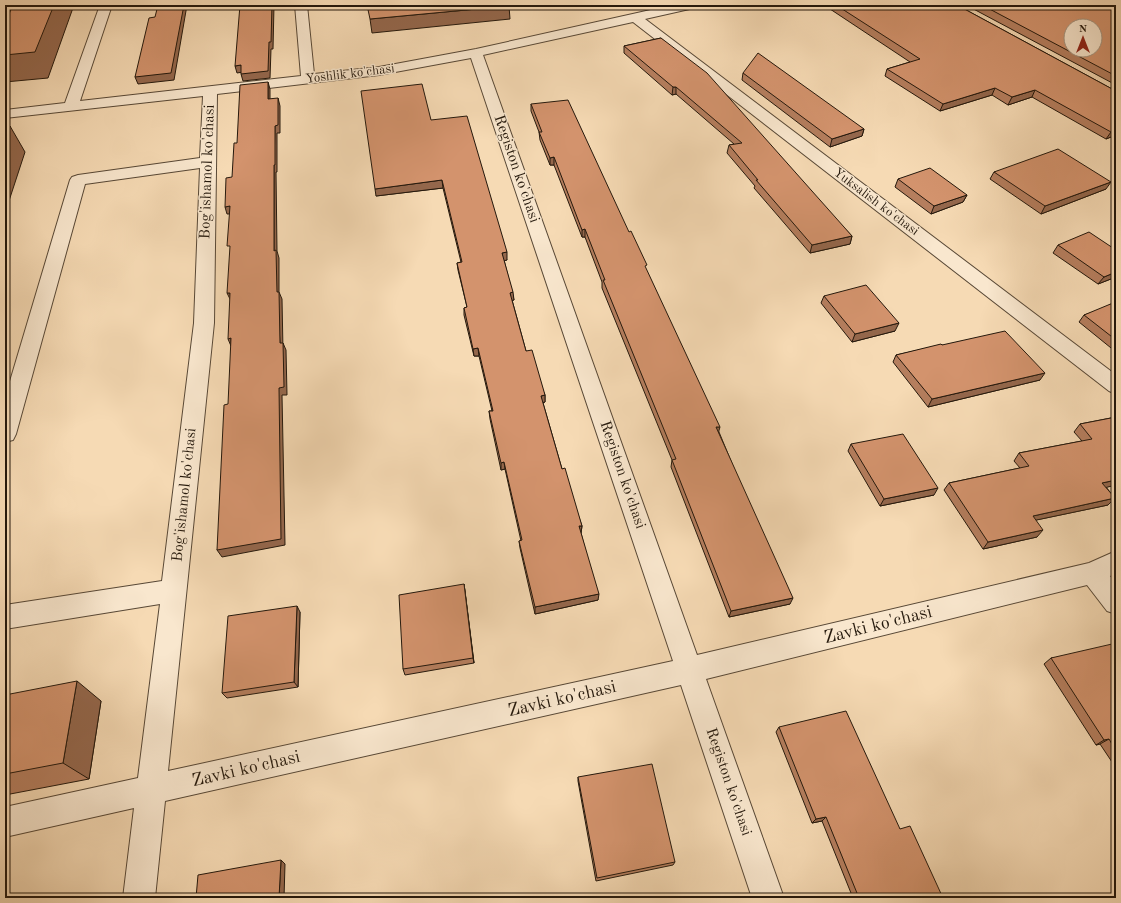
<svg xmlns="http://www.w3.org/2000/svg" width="1121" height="903" font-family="'Old Standard TT',serif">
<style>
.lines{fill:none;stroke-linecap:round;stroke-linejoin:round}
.minor-casing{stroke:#584836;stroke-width:2}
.minor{fill:#f9e7ce;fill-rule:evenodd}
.wall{fill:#b57e5e;stroke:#24180c}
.shaded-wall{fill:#94674c;stroke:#24180c}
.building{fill:#d3936d;stroke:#24180c;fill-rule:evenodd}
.labels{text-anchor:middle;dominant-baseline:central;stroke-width:3;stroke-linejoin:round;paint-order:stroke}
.far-street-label{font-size:13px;fill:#24180c;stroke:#f9e7ce}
.street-label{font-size:15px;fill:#24180c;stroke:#f9e7ce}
.near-street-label{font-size:18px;fill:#24180c;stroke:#f9e7ce}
</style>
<rect width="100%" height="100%" fill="#f6dab4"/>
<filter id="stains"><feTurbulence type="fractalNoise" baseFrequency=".005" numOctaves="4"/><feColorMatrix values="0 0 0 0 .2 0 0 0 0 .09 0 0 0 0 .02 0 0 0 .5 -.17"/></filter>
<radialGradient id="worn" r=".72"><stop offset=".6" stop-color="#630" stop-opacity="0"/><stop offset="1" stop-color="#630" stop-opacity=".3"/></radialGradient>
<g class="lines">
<defs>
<path id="minor" d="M100 5H112L80 101 301 76 295 5H307L314 74 379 67 476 49 673 5H696L694 8 645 19 1116 375V394L1109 391 633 22 483 55 697 655 1089 563 1116 551V574L1110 576 1116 584V614L1107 611 1087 585 706 679 784 898H752L681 685 165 801 155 898H123L134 808 5 837V807L138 778 160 604 5 629V605L162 581 194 323 200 168 85 184 16 434 13 440 5 442V398L70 180 72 177 78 175 200 158 203 96 5 118V110L65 103ZM471 58 673 661 168 771 214 323 217 94 379 75Z"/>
</defs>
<!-- minor casing -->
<use href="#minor" class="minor-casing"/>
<!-- minor -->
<use href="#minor" class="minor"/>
</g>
<!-- wall -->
<g class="wall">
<path d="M824 5H957L1114 90H1116V135L1106 139 1032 97 1008 105 992 95 940 111 885 76 887 69 910 62Z"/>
<path d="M966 5H1116V85Z"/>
<path d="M661 38 852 236 850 244 810 253 754 188 755 186 727 153 729 145 734 144 676 94 672 95 624 53V46Z"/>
<path d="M743 73 864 129 862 136 830 147 742 80Z"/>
<path d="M531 104 646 270 719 432 790 604 729 617 671 467 672 460 602 288V282L585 237H582L554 165H550L540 140 539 132 531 111Z"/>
<path d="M431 120 507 260H504L514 300H512L526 351 545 395V402L543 403 562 469 582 526 581 533 598 600 535 614 520 548 519 541H521L505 469 501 470 490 419 489 411H492L479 356H474L464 315V308L467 307 458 270 457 263 461 262 443 188 376 196Z"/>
<path d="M994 172 1106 189 1041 214 990 179Z"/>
<path d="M898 179 967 195 963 202 931 214 895 187Z"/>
<path d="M1058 245 1116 277 1098 284 1053 253Z"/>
<path d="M824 296 895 331 852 342 821 303Z"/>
<path d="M1116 305V352L1079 322 1084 315Z"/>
<path d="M942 345 1040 380 928 407 893 362 896 355Z"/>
<path d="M1116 417V485L1106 487 1115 498 1108 505 1036 520 1037 537 983 549 944 490 949 483 1020 468 1014 461 1019 453 1082 441 1074 432 1080 424Z"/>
<path d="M851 444 934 495 880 506 848 451Z"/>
<path d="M464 584 474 663 405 675 403 669Z"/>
<path d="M300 612 298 687 227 698 222 693Z"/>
<path d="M1116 651V768L1100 744 1096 745 1044 664 1051 658Z"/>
<path d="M5 695 101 701 89 779 5 795Z"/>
<path d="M779 727 900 829 943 898H853L822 821 812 823 776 732Z"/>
<path d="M578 777 675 862 673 865 596 881 578 781Z"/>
</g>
<!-- shaded-wall -->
<g class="shaded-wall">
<path d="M54 5H74L48 78 5 82V55Z"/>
<path d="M184 5H187L174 80 138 84 135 77Z"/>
<path d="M272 5H274L273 49H271L270 78 243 81 241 74 269 42Z"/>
<path d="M509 6 510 19 372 33 370 19Z"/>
<path d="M241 65 243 72 237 73 235 66Z"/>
<path d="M268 82 270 89V107L268 99Z"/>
<path d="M673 87H676V94L672 95Z"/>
<path d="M995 88 992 95 940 111 943 104Z"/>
<path d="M1035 90 1032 97 1008 105 1012 97Z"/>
<path d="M278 98 280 106V133H277V172H276L277 251 279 258V292L282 299 283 351 280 343 274 251V165L275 126Z"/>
<path d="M10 126 25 152 5 213V140Z"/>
<path d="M864 129 862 136 830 147 832 139Z"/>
<path d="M1116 130V135L1106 139 1111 132Z"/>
<path d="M554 157V165H550V158Z"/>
<path d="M442 180 443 188 376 196 375 189Z"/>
<path d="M1111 182 1106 189 1041 214 1045 206Z"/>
<path d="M967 195 963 202 931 214 934 206Z"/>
<path d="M230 206 232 214H227L225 207Z"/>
<path d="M585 229V237H582V230Z"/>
<path d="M852 236 850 244 810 253 812 245Z"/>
<path d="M507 252V260L503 261 502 253Z"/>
<path d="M1116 272V277L1098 284 1104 277Z"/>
<path d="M513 292 514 300 510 301V293Z"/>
<path d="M227 293H230L231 301Z"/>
<path d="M899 323 895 331 852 342 855 334Z"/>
<path d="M231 338V346L228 339Z"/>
<path d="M283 343 286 350 287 395H282L285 545 222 557 217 550 279 388Z"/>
<path d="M478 348 479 356H474L473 349Z"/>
<path d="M1045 373 1040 380 928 407 932 399Z"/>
<path d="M545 395V402L541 403V396Z"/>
<path d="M716 427H720L718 434Z"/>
<path d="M504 462 505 469 501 470V463Z"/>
<path d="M1116 480V485L1096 490 1102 483Z"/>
<path d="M938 488 934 495 880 506 884 499Z"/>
<path d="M1115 498 1108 505 1027 522 1033 516Z"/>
<path d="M579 526H582L581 533H579Z"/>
<path d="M1043 530 1037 537 983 549 988 542Z"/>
<path d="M464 584 465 591 474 663 473 658Z"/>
<path d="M599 594 598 600 535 614V607Z"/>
<path d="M793 598 790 604 729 617 731 611Z"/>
<path d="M297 606 300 612 298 687 294 682Z"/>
<path d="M77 681 101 701 89 779 63 763Z"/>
<path d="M1109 739 1100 744 1096 745 1104 740Z"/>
<path d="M826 817 822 821 812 823 816 819Z"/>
<path d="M281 860 285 864 284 898H279Z"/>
</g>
<!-- building -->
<g class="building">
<path d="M13 5H54L35 52 5 55V23Z"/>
<path d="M158 5H184L171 73 135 77 149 18 155 17Z"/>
<path d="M240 5H272L271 42H269L268 71 241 74V65L235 66Z"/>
<path d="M367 5H509V6L370 19Z"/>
<path d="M836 5H957L1114 90H1116V130L1111 132 1035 90 1012 97 995 88 943 104 887 69 920 59Z"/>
<path d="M982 5H1116V76ZM1071 26H1095V50H1071Z"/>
<path d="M661 38 707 73 852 236 812 245 756 180H758L729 145 742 143 676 87H673L624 46Z"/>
<path d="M758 53 864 129 832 139 743 73Z"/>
<path d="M268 82V99L278 98V125L275 126V165H274V251L276 250 277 292H279L280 343H283L284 387 279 388 281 539 217 550 224 405 228 404 231 338 228 339 230 293H227L230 246H227L230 206 225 207 226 178 232 177 234 143H237L240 85Z"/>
<path d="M422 84 431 120 467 116 507 252 502 253 513 292 510 293 526 351 532 350 545 395 541 396 562 469 565 468 582 526H579L599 594 535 607 519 541 522 540 504 462 501 463 489 411H493L478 348 473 349 464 308 467 307 457 263 462 262 442 180 375 189 361 91Z"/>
<path d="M568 100 629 232 631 231 647 265 645 266 720 427H716L793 598 731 611 672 460 676 459 603 280H605L585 229 582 230 554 157 550 158 539 132H542L531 104Z"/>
<path d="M10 126 5 140V127Z"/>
<path d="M1058 149 1111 182 1045 206 994 172Z"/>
<path d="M930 168 967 195 934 206 898 179Z"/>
<path d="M1089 232 1116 250V272L1104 277 1058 245Z"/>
<path d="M866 285 899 323 855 334 824 296Z"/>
<path d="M1113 303 1116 305V340L1084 315Z"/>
<path d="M1005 331 1045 373 932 399 896 355 941 344 942 345Z"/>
<path d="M1116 417V480L1102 483 1115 498 1033 516 1043 530 988 542 949 483 1029 466 1019 453 1092 439 1080 424Z"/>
<path d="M903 434 938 488 884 499 851 444Z"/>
<path d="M464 584 473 658 403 669 399 595Z"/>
<path d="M297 606 294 682 222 693 228 616Z"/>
<path d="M1112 644 1116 651V751L1109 739 1104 740 1051 658Z"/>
<path d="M77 681 63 763 5 774V695Z"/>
<path d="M846 711 900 829 910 826 943 898H859L826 817 816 819 779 727Z"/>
<path d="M652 764 675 862 597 878 578 777Z"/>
<path d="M281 860 279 898H196L198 875Z"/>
</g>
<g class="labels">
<!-- far-street labels -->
<g class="far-street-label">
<text transform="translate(350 74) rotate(-7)">Yoshlik ko'chasi</text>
<text transform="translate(876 202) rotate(37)">Yuksalish ko'chasi</text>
</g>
<!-- street labels -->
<g class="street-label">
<text transform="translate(516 169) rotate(71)">Registon ko'chasi</text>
<text transform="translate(208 172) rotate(-88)">Bog'ishamol ko'chasi</text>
<text transform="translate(622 475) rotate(71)">Registon ko'chasi</text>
<text transform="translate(185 495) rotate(-84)">Bog'ishamol ko'chasi</text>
<text transform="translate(728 782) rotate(71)">Registon ko'chasi</text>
</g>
<!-- near-street labels -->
<g class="near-street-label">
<text transform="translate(878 625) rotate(-14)">Zavki ko'chasi</text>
<text transform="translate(562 699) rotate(-13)">Zavki ko'chasi</text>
<text transform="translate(246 769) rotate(-13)">Zavki ko'chasi</text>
</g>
</g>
<!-- margin -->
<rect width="1121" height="903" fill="none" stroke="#f6dab4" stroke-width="20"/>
<rect x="6" y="6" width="1109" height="891" fill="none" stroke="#24180c" stroke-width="2"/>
<rect x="10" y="10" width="1101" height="883" fill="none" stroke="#24180c"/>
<!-- north arrow -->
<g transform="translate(1083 38)"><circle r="19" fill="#f9e7ce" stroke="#a49480"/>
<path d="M0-3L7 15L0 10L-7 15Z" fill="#8f2418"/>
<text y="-6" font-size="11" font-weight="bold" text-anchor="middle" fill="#24180c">N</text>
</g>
<rect width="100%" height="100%" filter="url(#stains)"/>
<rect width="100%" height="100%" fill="url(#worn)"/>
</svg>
